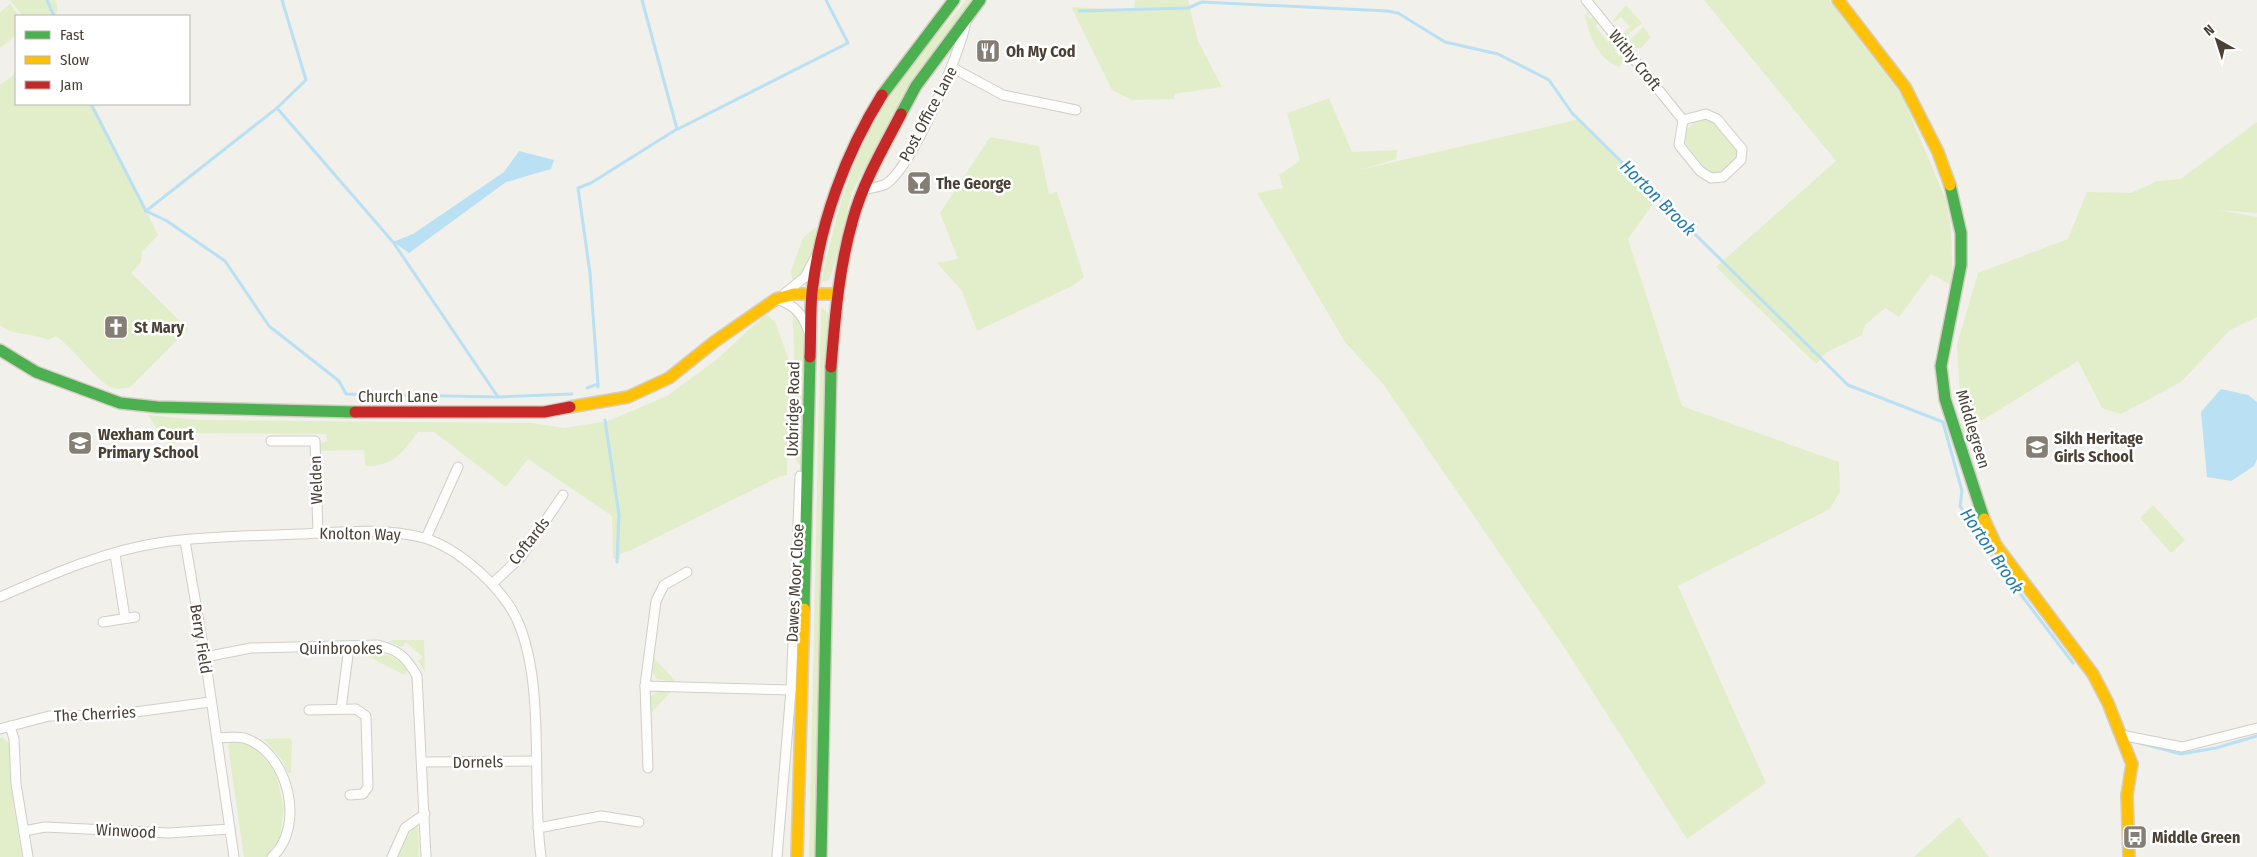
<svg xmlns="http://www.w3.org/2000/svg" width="2257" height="857" font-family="'Fira Sans Condensed',sans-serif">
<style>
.green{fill:#e2eec9}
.water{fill:#b9e0f3}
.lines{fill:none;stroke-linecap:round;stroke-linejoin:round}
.stream{stroke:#b9e0f3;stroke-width:3}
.street-casing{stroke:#d0cec9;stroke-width:11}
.fast-casing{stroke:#d4cec3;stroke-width:14}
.slow-casing{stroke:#d4cec3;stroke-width:14}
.jam-casing{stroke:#d4cec3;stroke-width:14}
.street{stroke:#fdfdfc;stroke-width:9}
.fast{stroke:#4caf50;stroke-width:11}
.slow{stroke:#ffc107;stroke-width:11}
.jam{stroke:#c62828;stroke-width:11}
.labels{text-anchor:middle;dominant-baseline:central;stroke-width:5;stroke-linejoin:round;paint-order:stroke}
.poi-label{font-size:16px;font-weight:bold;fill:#4a4136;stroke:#fff;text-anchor:start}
.street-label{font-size:16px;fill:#4a4136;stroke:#fff}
.water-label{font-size:18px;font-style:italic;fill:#237dae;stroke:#fff}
</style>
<rect width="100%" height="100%" fill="#f2f0eb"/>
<!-- green -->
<g class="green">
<path d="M10 0H55L58 8 56 16H23Z"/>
<path d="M966 0H973L916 74 852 192 833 269 829 280 825 282 822 281C824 264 829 249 833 232 848 171 872 117 909 67 927 43 949 23 966 0Z"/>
<path d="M1135 0H1188L1198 41 1222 87 1174 94V99L1132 100 1112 90 1071 7 1134 10Z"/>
<path d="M1704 0H1829L1906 101 1905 103 1946 200 1951 229 1953 286 1931 274 1899 317 1885 308 1865 325 1862 335 1827 352 1816 364 1716 267 1836 161Z"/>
<path d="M10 4 19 16H16V35L0 48V12Z"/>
<path d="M1626 5 1642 23 1626 36 1623 33 1630 27 1621 17 1614 22 1613 20Z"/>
<path d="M1593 10 1587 16 1590 19 1596 14 1601 20 1595 26 1608 42 1615 37 1621 45 1615 51 1619 56 1625 51 1628 54 1619 67C1598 59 1588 34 1585 14Z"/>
<path d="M1643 27 1651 37 1641 48H1635L1629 41Z"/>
<path d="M16 73V104H93L158 235 142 252 141 262 131 273 188 329 130 387C122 389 114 390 107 385 88 371 75 350 56 336L48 340C32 332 14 337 0 325V85Z"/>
<path d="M1329 98 1352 152 1397 150 1396 159 1359 170 1580 119 1655 201 1628 239 1682 406 1839 462 1840 491 1830 509 1678 586 1766 783 1687 839 1564 647 1383 384 1345 342 1257 193 1283 188 1279 175 1300 161 1287 113Z"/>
<path d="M1712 117 1739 152 1737 160 1717 174 1707 171 1684 141 1686 130 1700 118Z"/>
<path d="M2257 122V213L2219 210 2257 217V317L2230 330 2181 382 2121 414 2102 408 2078 361 1962 433 1957 345 1978 273 2068 239 2087 192 2131 193 2157 181 2181 179Z"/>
<path d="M990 137 1039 146 1049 194 1057 192 1084 277 1074 285 977 331 962 291 937 263 958 259 940 213Z"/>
<path d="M816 227C814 250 809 268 793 285L791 271 803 238Z"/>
<path d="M821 307 830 315 818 780 814 857H809Z"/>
<path d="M792 308C810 319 803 366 802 384H793L794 347Z"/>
<path d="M766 314 775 322 790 363 787 475 781 476 631 550 620 554V559L613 558 612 516 528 459 506 487 434 432H418C403 452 393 467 365 466L364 450 318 451 321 443 327 441 326 434 174 433 176 457 148 415 199 420 532 423 564 428 608 421 667 396 716 360Z"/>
<path d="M793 390H802L806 468H802L791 453Z"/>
<path d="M2153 505 2185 540 2171 553 2140 518Z"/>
<path d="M394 640H424L425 672 418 661 423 657 406 642 402 647 388 641Z"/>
<path d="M362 653C384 653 392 654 409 668L404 675Z"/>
<path d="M652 656 675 680 674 682 657 679 651 671Z"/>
<path d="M661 690H673L650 714 651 696Z"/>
<path d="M2 737 10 744 14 808 22 857H0V738Z"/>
<path d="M290 738 292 742 291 773H288L282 760 264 739Z"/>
<path d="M232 739 252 745 275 771 284 807 280 838 266 857H244L228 746Z"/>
<path d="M1959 817 1989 857H1914Z"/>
<path d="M414 826H418L419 857H395Z"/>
</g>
<!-- water -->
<g class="water">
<path d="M519 151 554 160 551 169 506 182 409 253 393 242 413 234 504 172Z"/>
<path d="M2221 389 2248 395 2257 402V459L2254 466 2231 481 2207 477 2201 412Z"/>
</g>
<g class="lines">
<!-- stream -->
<g class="stream">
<path d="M47 0 54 16"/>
<path d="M282 0 306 80 277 108 393 242 498 397"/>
<path d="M1079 11 1188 8 1202 2 1387 11 1398 13 1445 42 1498 54 1549 80 1572 113 1848 385 1943 422 1962 491 1960 506 1996 562 2073 663"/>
<path d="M91 104 146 211"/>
<path d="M678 129 848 43 826 0"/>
<path d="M146 211 167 221 225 261 269 326 339 381 346 394 498 397 572 394"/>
<path d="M146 211 277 108"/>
<path d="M598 384 590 273 578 188 591 183 677 129 642 0"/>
<path d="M587 388 598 384V387"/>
<path d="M605 420 619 515 617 562"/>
<path d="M2136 742 2181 754 2216 748 2257 736"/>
</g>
<defs>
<g id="street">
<path d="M1586 0 1683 120 1679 145 1700 171 1711 178 1723 177 1741 160 1742 149 1717 119 1706 114 1683 120"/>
<path d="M953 68 1003 95 1076 110"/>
<path d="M863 190C870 188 880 187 886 184 912 167 960 54 966 22"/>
<path d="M785 293 805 277 815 258"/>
<path d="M777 299C794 305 802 313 808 330"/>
<path d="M271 441H315L318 533"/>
<path d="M426 538 458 467"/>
<path d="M185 541 205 657 234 857"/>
<path d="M115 554 125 618"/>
<path d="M492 584 521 557 563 495"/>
<path d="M0 597C52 574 107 550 164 542 208 536 255 536 300 534 341 532 384 527 424 538 459 548 504 589 518 622 546 687 531 785 541 857"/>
<path d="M103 622 135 617"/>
<path d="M205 657 251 648 378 645C400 651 406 657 417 676L426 857"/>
<path d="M645 686 791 690"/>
<path d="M341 709 349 647"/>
<path d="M309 710 356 709 366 716 368 787 363 794 350 795"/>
<path d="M10 726 14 739 16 784 28 857"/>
<path d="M0 729 49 716 113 715 210 702"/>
<path d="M2121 735 2182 747 2257 728"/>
<path d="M217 738C226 738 235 736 244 738 289 752 306 827 272 857"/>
<path d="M422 762 535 761"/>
<path d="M648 768 645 686 656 601 664 585 687 572"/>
<path d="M538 828 601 816 639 822"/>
<path d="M24 831 45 827 169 833 230 829"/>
<path d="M392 857 405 828 425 814"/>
<path d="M777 857 791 690 800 476"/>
</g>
<g id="fast">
<path d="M882 95 954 0"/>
<path d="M901 114 916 86 980 0"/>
<path d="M1950 185 1961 233V265L1941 366 1945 399 1984 519"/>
<path d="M0 350 36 372 120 403 157 407 355 412"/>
<path d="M804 609 810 357"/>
<path d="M821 857 831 367"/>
</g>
<g id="slow">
<path d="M1838 0 1905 87 1938 152 1950 185"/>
<path d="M570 407 628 397 669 378 714 342 776 299 794 294H837"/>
<path d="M1984 519 1996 545 2093 674 2108 703 2132 764 2127 795 2129 857"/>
<path d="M797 857 804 609"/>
</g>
<g id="jam">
<path d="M810 357C811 336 810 314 812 292 820 223 845 154 882 95"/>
<path d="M831 367C835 317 839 267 853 219 863 182 884 147 901 114"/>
<path d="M355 412H544L570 407"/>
</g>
</defs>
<!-- street casing -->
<use href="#street" class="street-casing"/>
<!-- fast casing -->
<use href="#fast" class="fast-casing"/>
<!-- slow casing -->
<use href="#slow" class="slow-casing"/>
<!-- jam casing -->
<use href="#jam" class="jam-casing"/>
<!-- street -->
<use href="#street" class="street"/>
<!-- fast -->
<use href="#fast" class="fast"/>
<!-- slow -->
<use href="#slow" class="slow"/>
<!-- jam -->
<use href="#jam" class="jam"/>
</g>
<!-- icons -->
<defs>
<symbol id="restaurant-square" viewBox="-11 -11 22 22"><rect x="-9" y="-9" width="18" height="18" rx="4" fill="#857e75" stroke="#fff"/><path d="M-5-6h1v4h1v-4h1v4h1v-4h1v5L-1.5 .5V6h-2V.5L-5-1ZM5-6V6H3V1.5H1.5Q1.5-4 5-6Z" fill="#fff"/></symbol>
<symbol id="bar-square" viewBox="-11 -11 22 22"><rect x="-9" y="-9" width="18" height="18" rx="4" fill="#857e75" stroke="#fff"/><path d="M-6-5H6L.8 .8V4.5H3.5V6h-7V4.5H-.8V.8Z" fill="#fff"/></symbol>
<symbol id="church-square" viewBox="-11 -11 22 22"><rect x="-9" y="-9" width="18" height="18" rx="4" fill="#857e75" stroke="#fff"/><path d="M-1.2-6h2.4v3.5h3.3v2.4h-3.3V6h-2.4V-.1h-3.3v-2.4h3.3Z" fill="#fff"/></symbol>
<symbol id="school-square" viewBox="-11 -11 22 22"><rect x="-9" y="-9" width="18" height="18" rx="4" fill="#857e75" stroke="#fff"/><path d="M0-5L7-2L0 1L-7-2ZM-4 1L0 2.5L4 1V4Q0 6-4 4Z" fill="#fff"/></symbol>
<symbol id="bus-square" viewBox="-11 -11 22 22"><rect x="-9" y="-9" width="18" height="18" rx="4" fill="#857e75" stroke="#fff"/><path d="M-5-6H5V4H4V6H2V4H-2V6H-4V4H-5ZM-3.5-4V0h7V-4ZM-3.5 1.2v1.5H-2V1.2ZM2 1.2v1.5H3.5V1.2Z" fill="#fff"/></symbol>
</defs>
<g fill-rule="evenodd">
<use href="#restaurant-square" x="974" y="37" width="28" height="28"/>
<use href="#bar-square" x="905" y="169" width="28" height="28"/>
<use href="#church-square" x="102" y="313" width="28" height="28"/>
<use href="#school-square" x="66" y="429" width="28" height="28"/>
<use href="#school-square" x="2023" y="433" width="28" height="28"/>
<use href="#bus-square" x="2121" y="823" width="28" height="28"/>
</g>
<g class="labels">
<!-- poi labels -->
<g class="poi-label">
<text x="1006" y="51">Oh My Cod</text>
<text x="936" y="183">The George</text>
<text x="134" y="327">St Mary</text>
<text x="98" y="434">Wexham Court<tspan x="98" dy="18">Primary School</tspan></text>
<text x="2054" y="438">Sikh Heritage<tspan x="2054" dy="18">Girls School</tspan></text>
<text x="2152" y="837">Middle Green</text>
</g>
<!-- street labels -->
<g class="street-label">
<text transform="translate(1635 60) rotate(51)">Withy Croft</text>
<text transform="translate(928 114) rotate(-62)">Post Office Lane</text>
<text x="398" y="396">Church Lane</text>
<text transform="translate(793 409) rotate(-89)">Uxbridge Road</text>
<text transform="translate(1973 429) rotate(73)">Middlegreen</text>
<text transform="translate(316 480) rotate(-92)">Welden</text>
<text transform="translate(360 534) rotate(1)">Knolton Way</text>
<text transform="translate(529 541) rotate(-52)">Coftards</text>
<text transform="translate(795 583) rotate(-87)">Dawes Moor Close</text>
<text transform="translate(201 639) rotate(81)">Berry Field</text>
<text x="341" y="648">Quinbrookes</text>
<text transform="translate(95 714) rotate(-3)">The Cherries</text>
<text transform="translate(478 762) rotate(-1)">Dornels</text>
<text transform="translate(126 831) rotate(3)">Winwood</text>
</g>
<!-- water labels -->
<g class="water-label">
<text transform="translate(1658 198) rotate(45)">Horton Brook</text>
<text transform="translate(1992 551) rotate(56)">Horton Brook</text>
</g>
</g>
<!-- legend -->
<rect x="15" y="15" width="175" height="90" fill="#ffffff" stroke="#b7b3af"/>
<rect x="25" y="31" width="25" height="8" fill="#4caf50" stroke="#b7b3af"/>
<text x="60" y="40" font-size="15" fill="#4a4136">Fast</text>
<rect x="25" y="56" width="25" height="8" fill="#ffc107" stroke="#b7b3af"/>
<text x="60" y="65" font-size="15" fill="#4a4136">Slow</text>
<rect x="25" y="81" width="25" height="8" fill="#c62828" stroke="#b7b3af"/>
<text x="60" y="90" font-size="15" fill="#4a4136">Jam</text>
<!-- north arrow -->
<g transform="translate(2217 40) rotate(321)" stroke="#ffffff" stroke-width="4" paint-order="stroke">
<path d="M0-4L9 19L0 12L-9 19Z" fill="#4a4136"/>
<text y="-8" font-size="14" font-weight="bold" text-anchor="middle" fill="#4a4136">N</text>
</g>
</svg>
